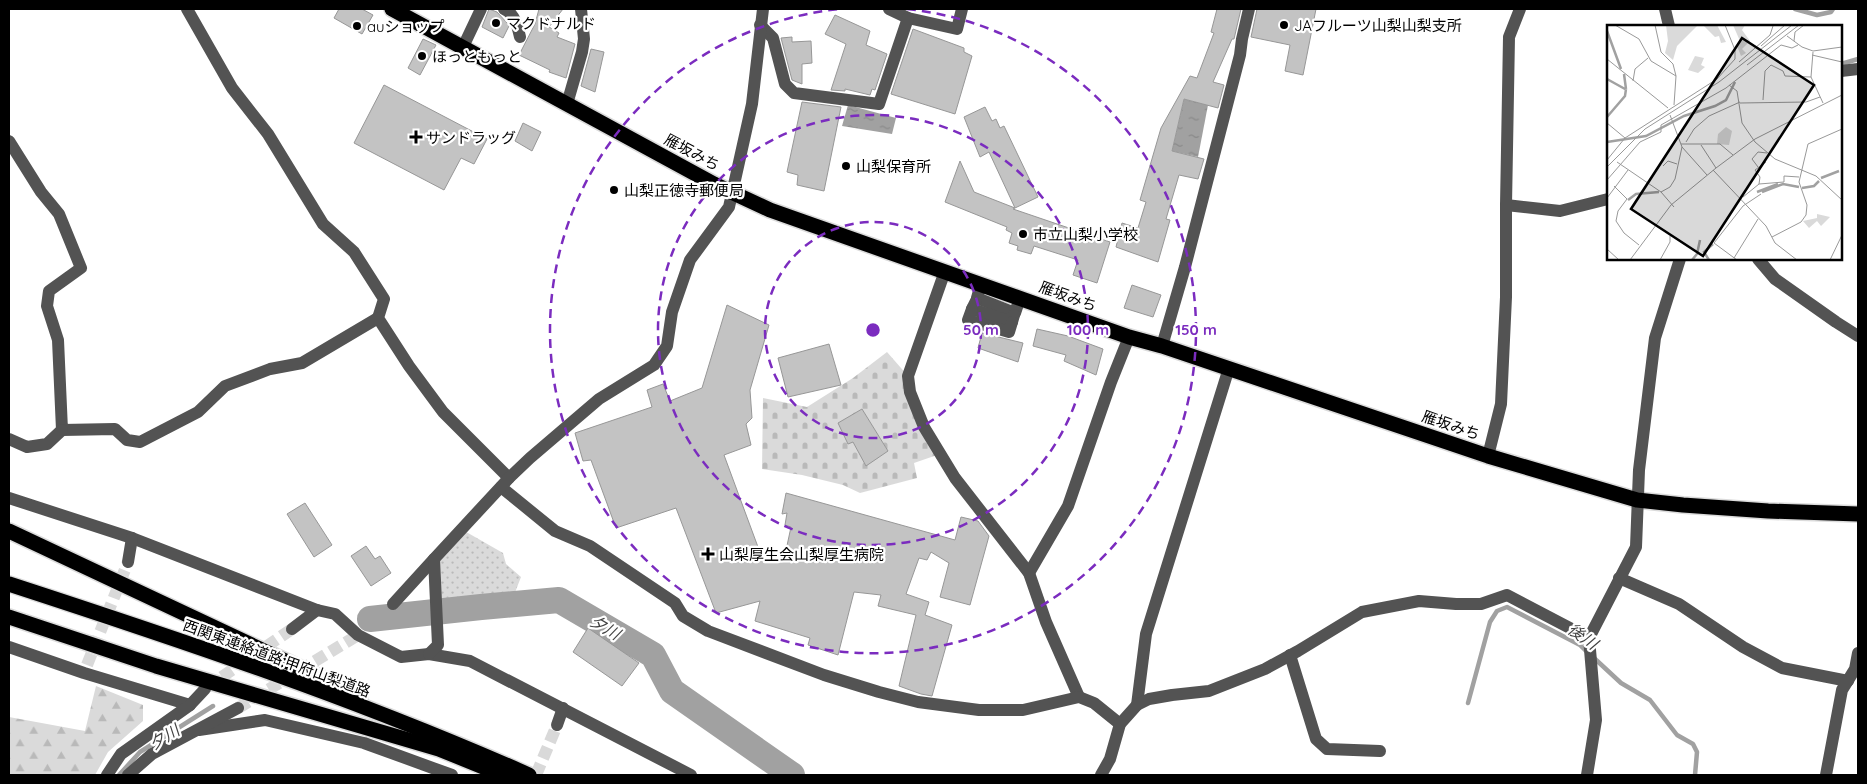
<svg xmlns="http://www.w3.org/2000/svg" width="1867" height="784" font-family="Quicksand,'Noto Sans JP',sans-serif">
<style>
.grass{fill:url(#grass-dots)}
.forest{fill:url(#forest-firs)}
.cemetery{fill:url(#cemetery-stones);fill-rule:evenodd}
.water{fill:url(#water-ripples)}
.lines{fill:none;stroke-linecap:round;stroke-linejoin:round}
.stream{stroke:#a1a1a1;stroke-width:4.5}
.river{stroke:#a1a1a1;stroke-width:26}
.building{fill:#c3c3c3;stroke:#979797}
.minor-tunnel{stroke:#d9d9d9;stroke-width:12;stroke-dasharray:12 6;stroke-linecap:butt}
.highway-casing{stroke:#dbdbdb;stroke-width:18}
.minor{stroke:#535353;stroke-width:12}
.highway{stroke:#000;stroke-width:15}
.ring{fill:none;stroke:#7b2cbf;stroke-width:2.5;stroke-dasharray:9 6}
.poi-dot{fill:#000;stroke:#fff;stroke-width:2}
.labels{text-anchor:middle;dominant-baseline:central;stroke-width:4.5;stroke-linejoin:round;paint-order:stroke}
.poi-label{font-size:15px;fill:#000;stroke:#fff;text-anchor:start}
.street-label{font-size:15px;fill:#000;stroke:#fff}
.water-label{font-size:16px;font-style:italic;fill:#424242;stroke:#fff}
.inset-river{fill:none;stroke:#a1a1a1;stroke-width:2.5}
.inset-road{fill:none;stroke:#999;stroke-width:1}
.view{fill:#000;fill-opacity:0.15;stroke:#000;stroke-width:2.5}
.inset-edge{fill:none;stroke:#000;stroke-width:2.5}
.centre{fill:#7b2cbf;stroke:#fff;stroke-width:2.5}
.ring-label{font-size:15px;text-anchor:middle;font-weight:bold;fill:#7b2cbf;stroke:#fff;stroke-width:4.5;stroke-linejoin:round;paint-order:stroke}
</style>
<defs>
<pattern id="grass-dots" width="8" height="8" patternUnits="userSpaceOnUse" patternTransform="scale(1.25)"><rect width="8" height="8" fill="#dadada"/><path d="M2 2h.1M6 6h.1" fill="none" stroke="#b9b9b9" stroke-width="1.8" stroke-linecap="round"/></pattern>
<pattern id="forest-firs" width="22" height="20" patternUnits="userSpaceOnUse" patternTransform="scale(1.25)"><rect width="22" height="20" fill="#dadada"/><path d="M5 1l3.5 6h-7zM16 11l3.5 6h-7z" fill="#b9b9b9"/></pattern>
<pattern id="cemetery-stones" width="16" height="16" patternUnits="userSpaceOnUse" patternTransform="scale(1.25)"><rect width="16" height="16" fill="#dadada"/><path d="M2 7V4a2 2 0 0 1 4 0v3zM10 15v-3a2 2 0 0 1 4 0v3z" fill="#b9b9b9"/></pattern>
<pattern id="water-ripples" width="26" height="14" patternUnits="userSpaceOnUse" patternTransform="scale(1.25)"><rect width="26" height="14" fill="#a1a1a1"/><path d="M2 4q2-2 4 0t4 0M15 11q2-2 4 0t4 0" fill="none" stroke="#898989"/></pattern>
</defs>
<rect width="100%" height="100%" fill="#fff"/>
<!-- grass -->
<path class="grass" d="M461 529 503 553 506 564 521 577 514 595 436 599 434 559Z"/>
<!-- forest -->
<path class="forest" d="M96 686 143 705V721L108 752 95 775H9V717L85 731Z"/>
<!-- cemetery -->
<path class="cemetery" d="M887 352 908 376 940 454 914 463 917 478 860 493 843 485 802 475 762 469 763 398 807 407 853 378ZM862 409 888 451 866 465 853 442 846 420Z"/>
<!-- water -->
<g class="water">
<path d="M1184 99 1208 105 1198 157 1172 151Z"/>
<path d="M848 105 896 118 892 134 842 126Z"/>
</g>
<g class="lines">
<!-- stream -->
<g class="stream">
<path d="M1795 9 1817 15 1831 12 1833 9"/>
<path d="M1841 64 1858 59"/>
<path d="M1594 658 1621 683 1650 700 1677 735 1693 744 1697 752 1695 775"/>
<path d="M1468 703 1490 622 1497 611 1507 607 1580 645 1586 651"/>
<path d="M119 775 140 752 213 706"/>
</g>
<!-- river -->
<path class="river" d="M370 619 481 607 559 600 653 655 672 691 792 775"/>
</g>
<!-- building -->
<g class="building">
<path d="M339 9H362L373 15 362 34 334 18Z"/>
<path d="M489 9 497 12 508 24 509 26 503 38 482 27Z"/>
<path d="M539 9H563L549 27 559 33 557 37 575 44 566 78 549 72 550 70 519 55 535 24Z"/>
<path d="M1217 9H1241L1234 39H1232L1213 82 1224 85 1218 108 1184 99 1172 151 1204 159 1198 179 1179 175 1166 219 1170 220 1158 262 1116 247 1122 223 1138 228 1146 202 1140 200 1161 128 1190 76 1197 78 1214 33 1211 32Z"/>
<path d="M1257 9H1316L1303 75 1285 71 1290 45 1251 37Z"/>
<path d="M835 15 870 31 866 45 887 54 875 90 872 89 870 95 845 89V91L831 90 846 44 825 34Z"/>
<path d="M913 29 964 48V52L972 56 955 114 891 94Z"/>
<path d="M792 37V42L811 41 812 63 802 64V84L792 80 781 38Z"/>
<path d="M423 39 436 45 420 75 408 68Z"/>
<path d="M591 49 604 52 595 92 581 86Z"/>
<path d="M384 85 487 139 474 164 461 158 444 190 354 143Z"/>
<path d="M802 102 841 107 824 191 797 185 798 175 787 172Z"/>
<path d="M985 107 992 121 996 119 1000 128 1004 126 1038 197 1015 208 989 152 980 157 964 117Z"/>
<path d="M523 123 541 132 532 151 515 141Z"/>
<path d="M960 161 974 192 1015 208 1013 209 1110 242 1097 283 1073 275 1078 260 1034 246 1031 254 1017 250 1018 246 1009 243 1012 233 1006 230 1007 227 945 202Z"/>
<path d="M1132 285 1161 295 1153 317 1124 308Z"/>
<path d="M727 305 769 325 750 390 752 418 746 424 751 445 724 455 758 547 785 555 791 527 785 525 787 513 782 514 786 493 955 540 961 517 978 521 989 536 970 605 940 597 949 563 931 552 927 560 919 558 906 594 929 602 925 615 952 625 932 696 921 694 899 686 916 615 878 606 881 595 854 592 838 655 808 645 810 638 755 621 760 601 716 613 676 508 616 528 591 460 583 461 575 433 652 407 647 390 663 384 670 401 702 388Z"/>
<path d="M1037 329 1068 336 1103 349 1096 375 1064 361 1066 355 1033 346Z"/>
<path d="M982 333 1023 343 1018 362 978 348Z"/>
<path d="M829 344 841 385 788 397 778 358Z"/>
<path d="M862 409 888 451 866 466 853 442 848 444 838 423Z"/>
<path d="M305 503 332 545 314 557 287 514Z"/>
<path d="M366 546 375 559 380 556 391 573 371 586 351 556Z"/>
<path d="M588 628 639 663 622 686 573 652Z"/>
</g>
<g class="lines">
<!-- minor-tunnel -->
<g class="minor-tunnel">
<path d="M87 665 128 562"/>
<path d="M207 687 292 629"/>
<path d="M238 708 358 635"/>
<path d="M536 775 557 725"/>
</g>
<defs>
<g id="highway">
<path d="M392 9 714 184 770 210 1129 337 1162 346 1488 456 1637 500 1683 505 1768 511 1858 514"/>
<path d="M9 531 360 696"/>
<path d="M9 584C184 641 360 700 529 775"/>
<path d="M9 617 156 666 439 749 503 775"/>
</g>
</defs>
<!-- highway casing -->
<use href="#highway" class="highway-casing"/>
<!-- minor -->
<g class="minor">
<path d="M187 9 232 88 268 134 323 224 354 252 384 299 378 318 409 366 443 412 509 478"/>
<path d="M504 9C515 13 518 28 520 37"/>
<path d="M889 9 908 18 957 29 962 9"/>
<path d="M1665 9 1669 26"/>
<path d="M760 25 773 38 785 84 794 93 879 104 908 18"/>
<path d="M463 47 481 9"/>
<path d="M1841 71 1858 69"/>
<path d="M567 104 582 52 584 39 581 9"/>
<path d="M9 141 41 192 59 214 81 268 49 291 47 306 58 340 62 430 115 429 127 440 140 442 198 412 225 386 270 369 302 363 378 318"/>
<path d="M1506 205 1560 211 1608 199"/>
<path d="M1758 259 1775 279 1836 322 1858 336"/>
<path d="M945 271 908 376 910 392 924 427 955 478 1029 573 1046 622 1079 697"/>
<path d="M981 284 977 298 1015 313 1020 298"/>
<path d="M976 301 972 309 1012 322 1014 315"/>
<path d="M972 309 968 320 1009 332 1012 322"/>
<path d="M1162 346 1185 267 1240 55 1242 39 1249 9"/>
<path d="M9 439 27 447 47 444 62 430"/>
<path d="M1488 456 1501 404 1506 297V205L1509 37 1520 9"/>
<path d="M501 487 555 531 590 546 675 603 683 616 708 631 824 675 879 692 918 702 979 710H1023L1079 697 1094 703 1120 724"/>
<path d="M9 498 132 538 317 610 335 614 358 635 401 657 429 654 470 661 691 775"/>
<path d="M128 562 132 538"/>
<path d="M1029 573 1068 506 1111 382 1129 337"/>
<path d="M1619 578 1679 604 1743 647 1782 668 1848 681"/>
<path d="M393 604 434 559"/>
<path d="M292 629 317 610"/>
<path d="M9 647 84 673 190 705"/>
<path d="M429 654 438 645 434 559 509 478 530 458 599 399 654 365 667 346 672 312 690 260 729 207 752 104 763 9"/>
<path d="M1290 655 1316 739 1327 749 1380 751"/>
<path d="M1137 705 1146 634 1229 368"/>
<path d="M557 725 563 708"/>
<path d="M199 730 265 720 364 743 452 775"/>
<path d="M107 775 121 754 190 705 205 689"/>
<path d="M128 775 152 754 238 708"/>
<path d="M1101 775 1110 759 1120 724 1137 705 1149 699 1172 695 1209 691 1265 669 1298 651 1362 612 1419 601 1456 604H1481L1507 595 1589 638"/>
<path d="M1587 775 1596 720 1589 638 1636 547 1639 470 1655 338 1680 259"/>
<path d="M1826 775 1842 690 1855 669 1858 653"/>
</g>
<!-- highway -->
<use href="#highway" class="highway"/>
</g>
<!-- distance rings -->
<g class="ring">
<circle cx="873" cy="330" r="108"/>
<circle cx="873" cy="330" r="215"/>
<path d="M907 9A323 323 0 1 1 839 9"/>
</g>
<!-- markers -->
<g class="poi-dot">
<circle cx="496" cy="23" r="5"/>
<circle cx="1284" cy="25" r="5"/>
<circle cx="357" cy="26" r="5"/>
<circle cx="422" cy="56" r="5"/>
<path d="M413.5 129.5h5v5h5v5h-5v5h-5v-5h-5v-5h5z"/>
<circle cx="846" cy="166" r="5"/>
<circle cx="614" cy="190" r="5"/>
<circle cx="1023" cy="234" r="5"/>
<path d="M705.5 546.5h5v5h5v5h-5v5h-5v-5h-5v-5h5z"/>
</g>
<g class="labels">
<!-- poi labels -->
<g class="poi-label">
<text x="506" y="23">マクドナルド</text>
<text x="1294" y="25">JAフルーツ山梨山梨支所</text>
<text x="367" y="26">auショップ</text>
<text x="432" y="56">ほっともっと</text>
<text x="426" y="137">サンドラッグ</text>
<text x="856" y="166">山梨保育所</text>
<text x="624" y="190">山梨正徳寺郵便局</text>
<text x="1033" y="234">市立山梨小学校</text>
<text x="719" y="554">山梨厚生会山梨厚生病院</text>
</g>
<!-- street labels -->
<g class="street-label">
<text transform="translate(692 152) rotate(28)">雁坂みち</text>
<text transform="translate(1068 296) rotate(20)">雁坂みち</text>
<text transform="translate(1451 425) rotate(19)">雁坂みち</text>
<text transform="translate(277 658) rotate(20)">西関東連絡道路;甲府山梨道路</text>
</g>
<!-- water labels -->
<g class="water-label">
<text transform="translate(605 627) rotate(30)">夕川</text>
<text transform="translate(1583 636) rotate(35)">後川</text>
<text transform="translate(164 737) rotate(-32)">夕川</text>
</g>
</g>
<!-- overview -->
<g transform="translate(1607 25)">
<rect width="235" height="235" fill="#fff"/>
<path d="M59 0H91L70 21 66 35 58 28 61 16ZM96 0H110L119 17 114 18 112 11 108 12ZM126 0H138L135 5 143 16 135 24 139 28 134 31 130 21 133 16Z" fill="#dadada"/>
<path d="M88 31 97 33 94 40 98 42 91 48 81 45ZM119 102 125 106 122 120 110 119 111 109ZM210 189 223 192 214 201 210 196 202 203 196 196 210 193Z" fill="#dadada"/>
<path class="inset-river" d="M0 6 14 44M17 49 19 64M0 54 18 64M0 92 18 71 19 64M0 117 39 111 77 91 108 81 119 75 128 57M214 153 232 146M195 163 207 161 212 156M150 167 171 159M155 167 176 159 192 162M21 175 29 169 52 167M85 235 90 229 93 215M102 235 97 227 106 219"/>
<path class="inset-road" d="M8 0 32 14 44 36 69 51M48 0 54 27 66 39 69 51 67 80M118 0 128 25V34M180 11 195 22 206 26 235 22M187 16 188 7 197 0M154 21 178 0M206 27 204 52 216 78M205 30 235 37V44M0 34 61 83M132 37 163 10 166 1M140 40 192 0M26 56 28 44 41 33M122 60 130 66 135 98 148 117 168 134 209 151 235 175M156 75 158 46 164 40 176 46 178 51 204 52M133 78 199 77 213 72M63 90 75 122 100 150M0 98 18 113M18 113 110 54 128 34M79 117 87 104 102 91 133 77M74 119H113L126 130M94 120 109 143M0 135 18 113M10 137 54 167 67 182M159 137 148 145 153 152 152 159 177 157V151L192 152M56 141 61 136 70 139M0 142 38 104 112 57 185 0M151 142 145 134 151 127 160 128M106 145 159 201 168 218 190 235M0 155 33 117 54 107V100L119 63 174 20 185 23 191 20M7 161 20 174 11 186 9 196 17 208 32 220M54 167 63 162 68 154 75 122M136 172 152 159M0 173 21 145M165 212 194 197 199 190 200 180 192 157 201 119 235 104M0 224 12 235M127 233 151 194M23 235 64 180 109 143 148 114 235 70M53 235 63 217V211M130 235 107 218 136 181 154 169M223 235 235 210"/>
<path class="view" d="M135 13 207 60 96 231 24 184Z"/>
<rect width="235" height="235" class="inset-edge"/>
</g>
<circle cx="873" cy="330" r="8" class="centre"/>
<g class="ring-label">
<text x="981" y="335">50 m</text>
<text x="1088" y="335">100 m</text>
<text x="1196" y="335">150 m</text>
</g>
<!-- border -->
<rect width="1867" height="784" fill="none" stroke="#000000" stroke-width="20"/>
</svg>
